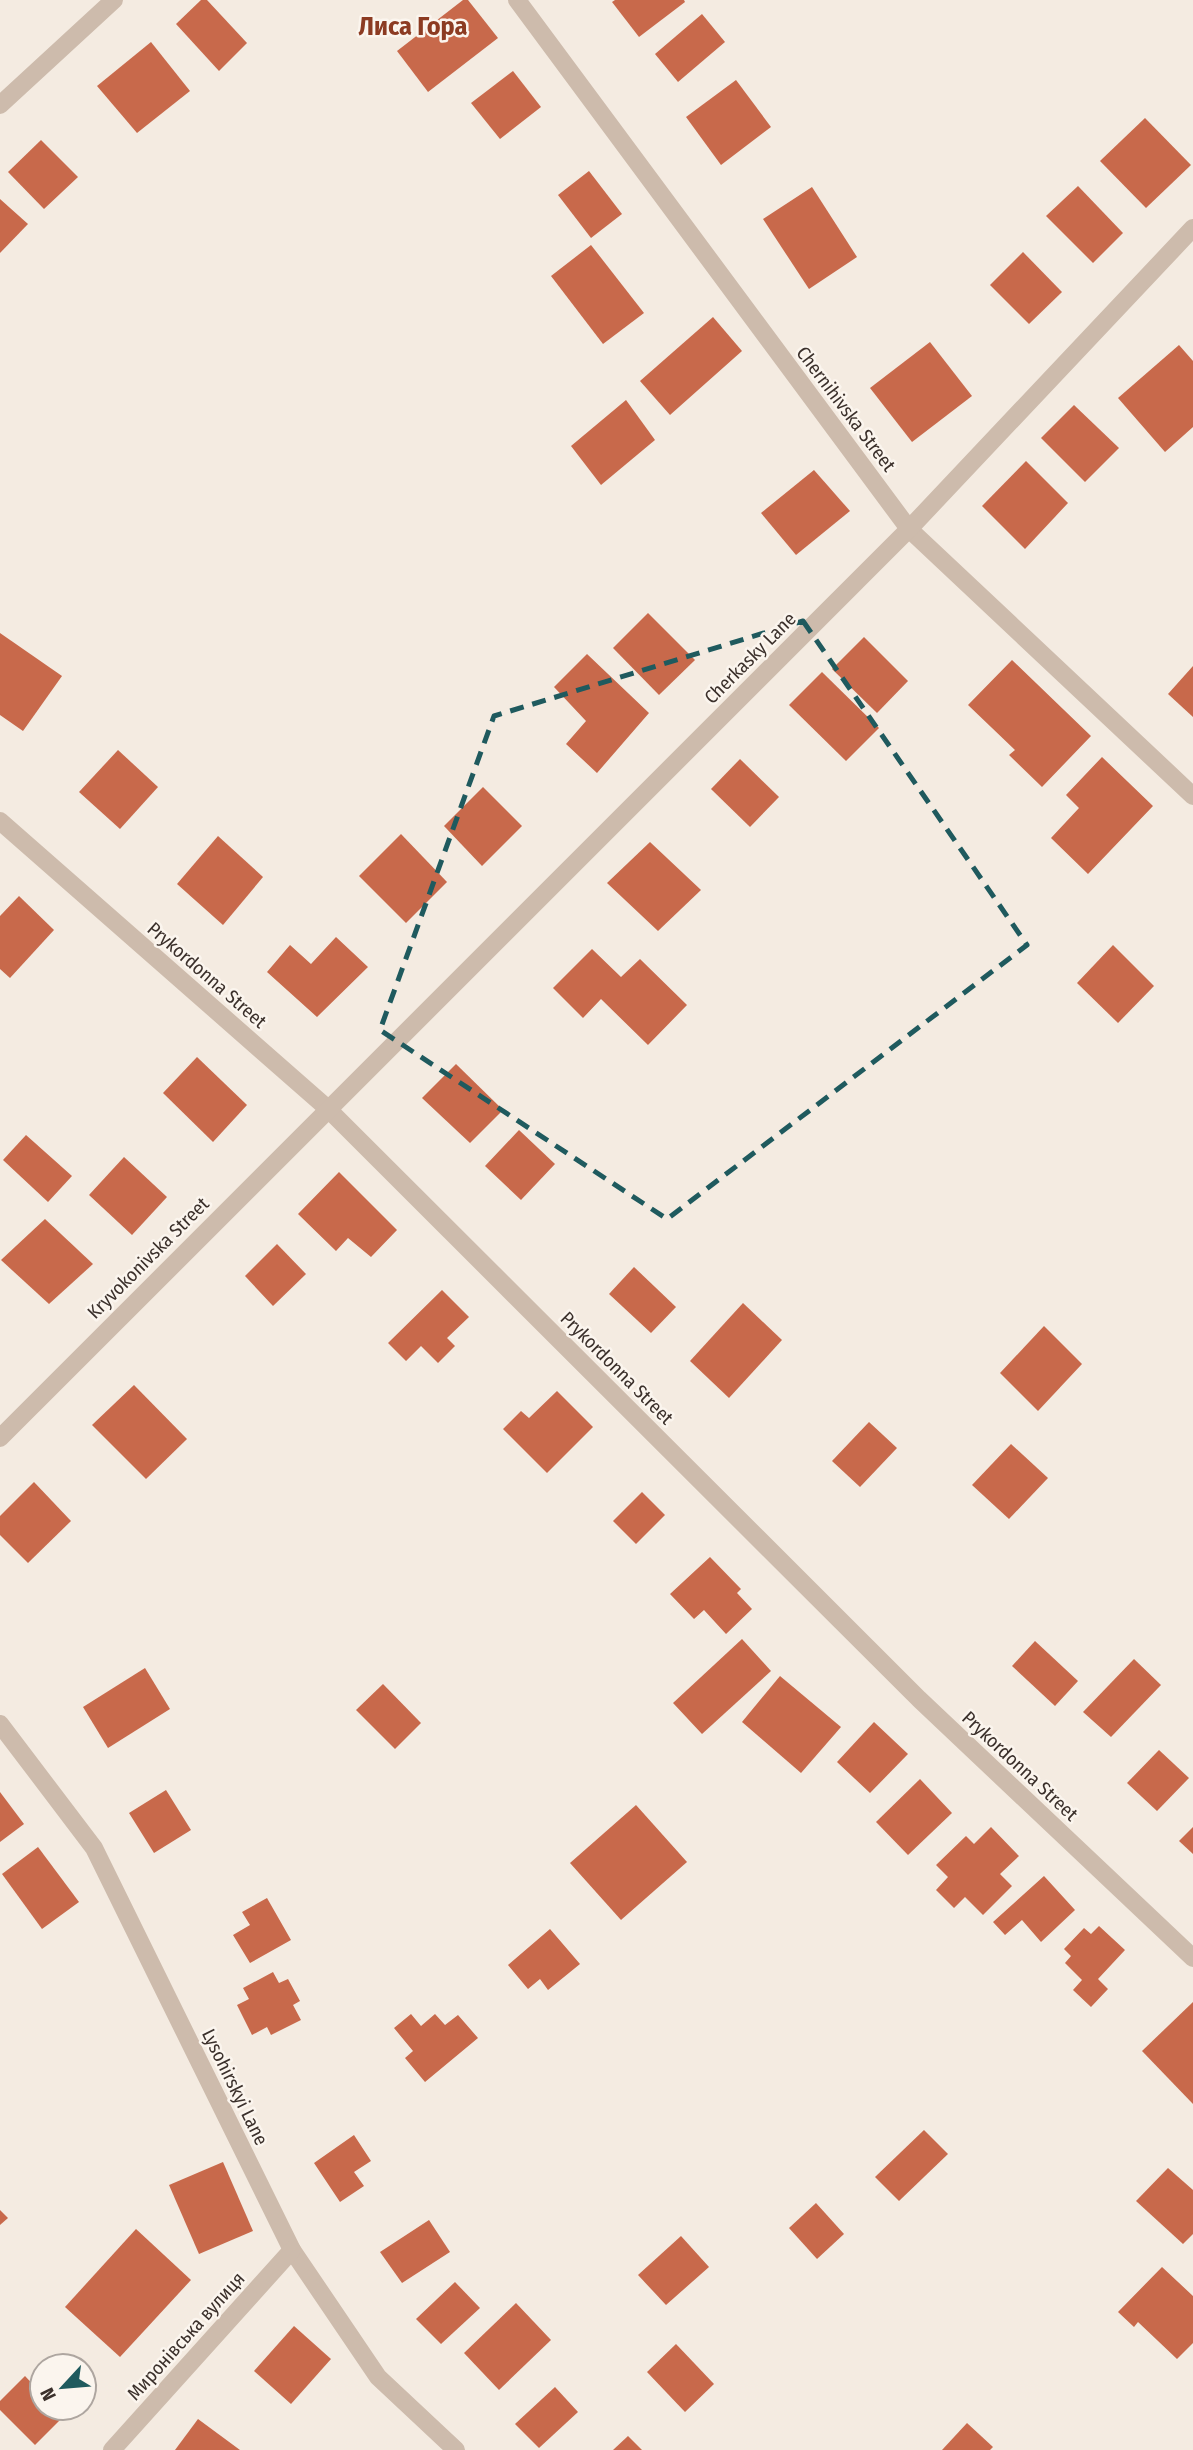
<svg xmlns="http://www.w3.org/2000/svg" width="1193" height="2450" font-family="'Fira Sans Condensed',sans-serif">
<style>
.building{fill:#c8694b}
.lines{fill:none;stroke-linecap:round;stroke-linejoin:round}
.minor{stroke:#cdbbac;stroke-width:18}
.marked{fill:none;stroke:#1f5a5e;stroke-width:5;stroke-dasharray:14 9;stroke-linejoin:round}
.labels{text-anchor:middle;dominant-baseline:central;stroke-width:5;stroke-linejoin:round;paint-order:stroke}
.street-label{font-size:19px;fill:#3b302b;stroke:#fbf5ee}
.district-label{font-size:26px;font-weight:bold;fill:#8c3b22;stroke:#fbf5ee}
</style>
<rect width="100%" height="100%" fill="#f4ebe1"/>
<!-- building -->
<g class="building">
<path d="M201 0H207L247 43 219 71 176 24Z"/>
<path d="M463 0H468L498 38 428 92 397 51Z"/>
<path d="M615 0H684L685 2 639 37 612 2Z"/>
<path d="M702 14 725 42 678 82 655 54Z"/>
<path d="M151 42 190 91 137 133 97 86Z"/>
<path d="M513 71 541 107 500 139 471 103Z"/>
<path d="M736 80 771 127 721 165 686 117Z"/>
<path d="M1145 118 1191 165 1146 208 1100 161Z"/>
<path d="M41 140 78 177 44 209 8 172Z"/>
<path d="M589 171 622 214 591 238 558 195Z"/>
<path d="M1078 186 1123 233 1093 263 1046 216Z"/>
<path d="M812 187 857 257 809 289 763 219Z"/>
<path d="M0 199 28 224 0 253Z"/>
<path d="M591 245 644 313 603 344 551 276Z"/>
<path d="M1023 252 1062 292 1029 324 990 285Z"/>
<path d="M713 317 742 351 670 415 640 381Z"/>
<path d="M930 342 972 396 912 442 870 388Z"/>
<path d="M1179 345 1193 361V427L1165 452 1118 398Z"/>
<path d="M626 400 655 440 601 485 571 446Z"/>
<path d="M1074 405 1119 448 1085 482 1041 438Z"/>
<path d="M1026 461 1068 503 1025 549 982 506Z"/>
<path d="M814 470 850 511 796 555 761 513Z"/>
<path d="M648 613 695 660 659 695 613 648Z"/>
<path d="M0 633 62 676 23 731 0 715Z"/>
<path d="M864 637 908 681 877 713 832 669Z"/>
<path d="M587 654 649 713 597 773 566 744 586 721 554 687Z"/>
<path d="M1012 660 1091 736 1042 787 1009 755 1015 750 968 705Z"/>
<path d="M1193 666V717L1168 694Z"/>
<path d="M822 672 879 728 846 761 789 705Z"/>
<path d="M118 750 158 787 120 829 79 792Z"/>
<path d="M1102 757 1153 806 1088 874 1051 838 1079 808 1066 795Z"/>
<path d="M740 759 779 797 750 827 711 789Z"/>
<path d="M483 787 522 826 482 866 444 826Z"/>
<path d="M401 834 447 882 406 923 359 876Z"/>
<path d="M218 836 263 877 223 925 177 884Z"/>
<path d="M650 842 701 890 658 931 607 883Z"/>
<path d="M19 896 54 930 10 978 0 969V916Z"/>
<path d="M336 937 368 967 317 1017 267 972 290 945 311 964Z"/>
<path d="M1113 945 1154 986 1118 1023 1077 983Z"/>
<path d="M592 949 621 977 640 959 687 1005 648 1045 601 999 583 1018 553 988Z"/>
<path d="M197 1057 247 1105 213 1142 163 1093Z"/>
<path d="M456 1064 503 1110 470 1143 422 1098Z"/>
<path d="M519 1130 555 1164 521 1200 485 1166Z"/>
<path d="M26 1135 72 1176 48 1202 3 1160Z"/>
<path d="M124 1157 167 1197 132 1235 89 1195Z"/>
<path d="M339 1172 397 1230 371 1257 348 1238 336 1251 298 1214Z"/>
<path d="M45 1219 93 1264 49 1304 1 1260Z"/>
<path d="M277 1244 306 1274 273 1306 245 1276Z"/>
<path d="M634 1267 676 1307 651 1333 609 1294Z"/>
<path d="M442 1290 469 1317 447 1338 455 1346 438 1363 421 1346 406 1361 388 1343Z"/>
<path d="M743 1303 782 1340 729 1398 690 1361Z"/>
<path d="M1044 1326 1082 1364 1038 1411 1000 1373Z"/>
<path d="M134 1385 187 1439 146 1479 92 1425Z"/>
<path d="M557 1391 593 1427 547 1473 503 1429 521 1411 529 1418Z"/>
<path d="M869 1422 897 1448 860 1487 832 1461Z"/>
<path d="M1011 1444 1048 1478 1009 1519 972 1485Z"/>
<path d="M34 1482 71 1521 28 1563 0 1535V1516Z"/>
<path d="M642 1492 665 1515 636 1544 613 1521Z"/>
<path d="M710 1557 741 1589 737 1593 752 1609 726 1634 704 1610 694 1619 670 1594Z"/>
<path d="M742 1639 771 1671 702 1734 673 1703Z"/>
<path d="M1035 1641 1078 1681 1055 1706 1012 1666Z"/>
<path d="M1134 1659 1161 1685 1111 1737 1083 1712Z"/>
<path d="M145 1668 170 1709 108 1748 83 1707Z"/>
<path d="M780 1676 841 1727 801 1773 742 1722Z"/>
<path d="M383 1684 421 1723 395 1749 356 1710Z"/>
<path d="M874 1722 908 1754 870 1793 837 1762Z"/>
<path d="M1159 1750 1189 1778 1157 1811 1127 1783Z"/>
<path d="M920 1779 952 1813 908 1855 876 1822Z"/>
<path d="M166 1790 191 1830 154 1853 129 1813Z"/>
<path d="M0 1792 24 1824 0 1842Z"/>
<path d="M636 1805 687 1862 621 1920 570 1863Z"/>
<path d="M991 1827 1019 1856 1000 1874 1012 1886 983 1915 965 1897 954 1908 936 1890 948 1877 936 1865 966 1836 974 1844Z"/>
<path d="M1193 1827V1854L1179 1841Z"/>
<path d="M38 1847 79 1902 42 1929 2 1874Z"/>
<path d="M1044 1876 1075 1910 1041 1942 1022 1920 1005 1935 993 1922Z"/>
<path d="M267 1898 291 1940 250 1963 233 1935 250 1925 242 1912Z"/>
<path d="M1099 1926 1125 1950 1098 1979 1108 1989 1091 2007 1073 1990 1082 1980 1065 1963 1071 1956 1064 1949 1084 1928 1091 1934Z"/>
<path d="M550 1929 580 1964 548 1990 540 1979 528 1989 508 1965Z"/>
<path d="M273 1972 279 1983 288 1979 300 2001 293 2005 301 2020 271 2035 267 2027 252 2035 237 2005 249 1999 243 1988Z"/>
<path d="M1193 2002V2104L1142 2051Z"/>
<path d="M411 2014 421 2026 435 2014 445 2025 458 2015 478 2038 425 2082 405 2058 413 2051 394 2028Z"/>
<path d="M924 2130 948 2154 899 2201 875 2177Z"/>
<path d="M354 2135 371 2161 354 2172 364 2186 340 2202 314 2163Z"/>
<path d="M223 2162 253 2231 199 2254 169 2185Z"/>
<path d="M1168 2168 1193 2190V2234L1183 2244 1136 2201Z"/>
<path d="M816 2203 844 2234 817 2259 789 2228Z"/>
<path d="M0 2210 8 2218 0 2225Z"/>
<path d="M429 2220 450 2252 402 2283 380 2252Z"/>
<path d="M136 2229 191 2280 120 2357 65 2307Z"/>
<path d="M681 2236 709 2267 666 2305 638 2275Z"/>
<path d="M1162 2267 1193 2296V2343L1177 2359 1138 2322 1134 2327 1118 2312Z"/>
<path d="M455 2282 480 2308 441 2344 416 2319Z"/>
<path d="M516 2303 551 2340 499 2390 464 2353Z"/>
<path d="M294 2326 331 2359 291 2404 254 2371Z"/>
<path d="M676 2344 714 2384 685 2412 647 2372Z"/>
<path d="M25 2376 42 2394V2408H56L64 2416 35 2445 0 2410V2401Z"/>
<path d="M555 2387 578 2412 539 2448 515 2424Z"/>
<path d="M198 2419 240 2450H175Z"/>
<path d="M967 2423 993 2447 990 2450H942Z"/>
<path d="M628 2436 642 2450H613Z"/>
</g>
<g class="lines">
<!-- minor -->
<g class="minor">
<path d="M517 0 909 529 1193 796"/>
<path d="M0 105 114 0"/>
<path d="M0 821 327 1108 919 1699 1193 1958"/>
<path d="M0 1438 909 529 1193 228"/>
<path d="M0 1724 94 1848 292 2250 378 2377 456 2450"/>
<path d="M112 2450 292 2250"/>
</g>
</g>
<!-- marked area -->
<path class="marked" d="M803 621 1027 945 667 1219 380 1030 494 716Z"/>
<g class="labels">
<!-- street labels -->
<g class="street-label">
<text transform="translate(846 409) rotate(53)">Chernihivska Street</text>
<text transform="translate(750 658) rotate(-45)">Cherkasky Lane</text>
<text transform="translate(207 975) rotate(41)">Prykordonna Street</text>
<text transform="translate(148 1258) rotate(-45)">Kryvokonivska Street</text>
<text transform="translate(617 1368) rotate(45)">Prykordonna Street</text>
<text transform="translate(1020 1766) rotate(43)">Prykordonna Street</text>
<text transform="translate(235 2087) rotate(64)">Lysohirskyi Lane</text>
<text transform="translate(186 2336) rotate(-48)">Миронівська вулиця</text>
</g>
<!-- district labels -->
<g class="district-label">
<text x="413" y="26">Лиса Гора</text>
</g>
</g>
<!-- north arrow -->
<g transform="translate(63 2387) rotate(244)"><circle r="33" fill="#fbf5ee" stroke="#aea6a0" stroke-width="2"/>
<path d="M0-5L12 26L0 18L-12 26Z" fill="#1f5a5e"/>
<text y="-10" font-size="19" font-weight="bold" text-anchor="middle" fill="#3b302b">N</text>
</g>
</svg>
